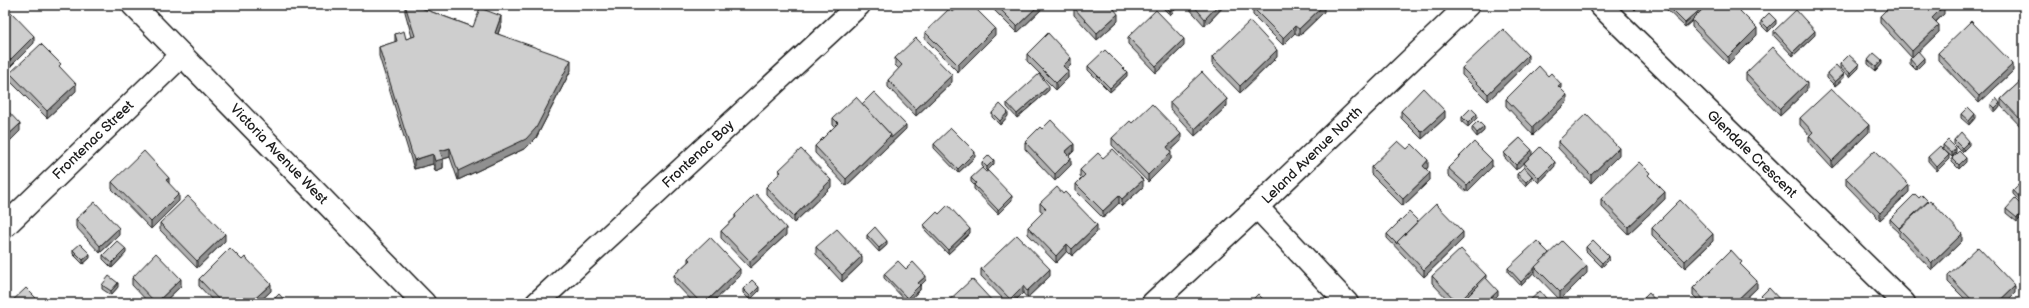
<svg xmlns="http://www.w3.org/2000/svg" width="2029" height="308" font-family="'Balsamiq Sans',sans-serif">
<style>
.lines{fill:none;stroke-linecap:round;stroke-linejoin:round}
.minor-casing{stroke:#1c1c1c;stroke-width:25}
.minor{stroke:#fff;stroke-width:22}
.wall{fill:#b1b1b1;stroke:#1c1c1c}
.shaded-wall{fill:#909090;stroke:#1c1c1c}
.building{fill:#cecece;stroke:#1c1c1c}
.labels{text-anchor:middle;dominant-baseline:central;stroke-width:3;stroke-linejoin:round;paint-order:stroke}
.street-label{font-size:14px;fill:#1c1c1c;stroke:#fff}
</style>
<rect width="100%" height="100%" fill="#fff"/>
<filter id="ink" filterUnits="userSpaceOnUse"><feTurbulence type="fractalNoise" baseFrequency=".025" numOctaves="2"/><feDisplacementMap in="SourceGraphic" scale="8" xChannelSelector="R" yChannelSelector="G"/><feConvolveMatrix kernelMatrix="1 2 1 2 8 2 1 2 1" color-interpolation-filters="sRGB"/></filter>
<g filter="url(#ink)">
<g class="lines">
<defs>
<g id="minor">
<path d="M133 5 424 303"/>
<path d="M1600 5 1904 303"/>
<path d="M1257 207 1347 303"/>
<path d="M5 226 182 55"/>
<path d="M537 303 859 5"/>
<path d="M1153 303 1257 207 1468 5"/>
</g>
</defs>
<!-- minor casing -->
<use href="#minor" class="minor-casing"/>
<!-- minor -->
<use href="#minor" class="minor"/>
</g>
<!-- wall -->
<g class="wall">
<path d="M405 5H413L473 27 501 25 498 34 571 70 536 138 526 148 458 180 450 157 443 159V168L435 171 433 164 414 169 379 56V47L395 42V34L406 39 412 37 405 12Z"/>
<path d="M989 5H1046L1017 33Z"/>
<path d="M1160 5H1179V6L1170 15Z"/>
<path d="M1186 5H1225L1205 26Z"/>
<path d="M1631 5H1640L1635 10Z"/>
<path d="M1665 5H1703L1704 9 1757 35 1728 64 1692 27V21L1685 27 1665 8Z"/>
<path d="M1074 8 1118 21 1097 40 1074 15Z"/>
<path d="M1253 8 1324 12 1299 36 1295 33 1283 45 1253 15Z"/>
<path d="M952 12 995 35 958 72 925 39V32Z"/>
<path d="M1944 14 1936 22 1939 32 1918 52 1924 62 1916 70 1910 64V59L1912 58 1880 23V16Z"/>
<path d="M1761 21 1776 24 1768 32 1761 25Z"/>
<path d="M1774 31 1815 35 1793 56 1774 36Z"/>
<path d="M1128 37 1184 46 1156 73 1128 44Z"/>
<path d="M1938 53 2013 71 1979 103 1938 60Z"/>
<path d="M1027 54 1071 65 1067 69 1068 78 1056 90 1027 61Z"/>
<path d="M1212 57H1277L1240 93 1212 64Z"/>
<path d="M895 58 952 82 916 116 888 87V80L899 69 895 65Z"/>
<path d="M1868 60 1882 64 1876 71 1868 64Z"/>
<path d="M1528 62 1488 101 1462 75V68Z"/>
<path d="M1840 64 1859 68 1850 77 1840 68Z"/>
<path d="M1088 66 1127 76 1110 92 1088 70Z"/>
<path d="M10 73 76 91 47 118 10 81Z"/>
<path d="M1746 73 1807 90 1780 116 1746 80Z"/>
<path d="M1827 73 1844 78 1835 86 1827 78Z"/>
<path d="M2024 78V130L2001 106V99Z"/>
<path d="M1049 90 1017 118 1007 107V103Z"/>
<path d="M1561 90 1567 102 1533 135 1506 106V99Z"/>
<path d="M1170 102 1227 106 1195 136 1170 109Z"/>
<path d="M862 104 906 129 846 186 815 153V146L835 127 833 125V118Z"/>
<path d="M1991 104 2000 107 1995 113 1991 108Z"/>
<path d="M1401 111 1445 118 1422 139 1401 118Z"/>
<path d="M992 113 1008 116 1000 125 992 117Z"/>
<path d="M1961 114 1975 118 1969 125 1961 118Z"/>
<path d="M1462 117 1477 118 1468 127 1462 122Z"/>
<path d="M1800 118 1869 132 1832 168 1809 143V136H1810L1800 125Z"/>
<path d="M1132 123 1181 141 1170 151 1171 159 1148 182 1112 145V138Z"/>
<path d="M1472 127 1484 131 1477 137 1472 131Z"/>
<path d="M1042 129 1074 151 1069 156 1071 165 1055 181 1025 149V142Z"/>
<path d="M1520 138 1516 170 1504 157V153Z"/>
<path d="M1954 140 1969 145 1962 152 1954 144Z"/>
<path d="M1558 141 1619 155 1591 183 1558 148Z"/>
<path d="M934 144 975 157 958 173 934 148Z"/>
<path d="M1943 145 1956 152 1952 157 1943 149Z"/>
<path d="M1407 149 1428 167 1426 170 1430 180 1403 206 1371 174V167Z"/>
<path d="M1928 157 1949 159 1937 171 1928 161Z"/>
<path d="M1103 158 1143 187 1122 206 1119 203 1103 218 1076 191V184L1082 179 1080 177V170Z"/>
<path d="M1952 158 1966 162 1959 169 1952 162Z"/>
<path d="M982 162 994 164 987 171 982 166Z"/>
<path d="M1524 163 1555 166 1539 183 1526 170 1532 180 1526 186 1517 178V174L1524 167Z"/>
<path d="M1492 167 1467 192 1448 175V168Z"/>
<path d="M779 170 831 187 794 223 766 194V187L779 174Z"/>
<path d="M1650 177 1665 199 1628 234 1601 206V199Z"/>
<path d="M971 178 1012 200 998 214 974 189V185L971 182Z"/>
<path d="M1846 178 1909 192 1880 220 1846 185Z"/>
<path d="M2024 180V206L2013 194V190Z"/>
<path d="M112 182 179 201 151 229 112 189Z"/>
<path d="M1040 203 1097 232 1072 256 1067 251 1056 263 1028 234V227L1043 212 1040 210Z"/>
<path d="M2024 208V215L2017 222 2006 213V209Z"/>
<path d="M939 214 970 233 948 254 924 229V225Z"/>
<path d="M735 215 786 235 750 268 721 238V231L735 218Z"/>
<path d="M76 219 119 235 100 253 76 227Z"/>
<path d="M1890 219 1962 241 1932 270 1899 236V232L1890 224Z"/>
<path d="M1418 221 1463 239 1424 277 1387 238V234Z"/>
<path d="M160 223 225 241 197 268 160 230Z"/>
<path d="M1652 228 1713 241 1685 268 1652 235Z"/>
<path d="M867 235 887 245 879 252 867 239Z"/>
<path d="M816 247 862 263 842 282 816 254Z"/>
<path d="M1586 247 1609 260 1602 267 1586 251Z"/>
<path d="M73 250 90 258 83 264 73 254Z"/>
<path d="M126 253 112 268 103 259V255Z"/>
<path d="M1549 253 1587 273 1560 300 1535 274V271L1521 286 1508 272V268Z"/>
<path d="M688 258 740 276 712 303H694L674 282V275L688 262Z"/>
<path d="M242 260 271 291 258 303H215L199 286V279Z"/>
<path d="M1742 266 1757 288 1741 303H1701L1693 295V288Z"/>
<path d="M906 269 926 280 920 286V290L907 302 884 278V274Z"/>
<path d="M981 269 1050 276 1027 298 1023 293 1013 303H1007L981 276Z"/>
<path d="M1948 275 2015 293 2005 303H1969L1948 282Z"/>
<path d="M1432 276 1486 278 1498 295 1490 303H1451L1432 283Z"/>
<path d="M132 278 181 286 163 303H149L132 285Z"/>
<path d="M102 285 118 287 111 295 102 289Z"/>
<path d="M743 289 759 291 750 300 743 293Z"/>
</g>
<!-- shaded-wall -->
<g class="shaded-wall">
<path d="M1039 5H1046L1017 33V26Z"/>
<path d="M1176 5H1179V6L1170 15V11Z"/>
<path d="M1218 5H1225L1205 26V19Z"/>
<path d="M1324 5V12L1299 36V29Z"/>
<path d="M1635 5H1640L1635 10Z"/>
<path d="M1704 6V10L1685 27V23Z"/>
<path d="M1944 6V14L1932 25V18Z"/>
<path d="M1118 14V21L1097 40V33Z"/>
<path d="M501 16V25L495 42V33Z"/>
<path d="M1776 20V24L1768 32V28Z"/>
<path d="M1939 25V32L1912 58V51Z"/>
<path d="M1295 26V33L1283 45V38Z"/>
<path d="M995 28V35L958 72V65Z"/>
<path d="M1757 28V35L1728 64V57Z"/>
<path d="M1815 31V35L1793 56V52Z"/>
<path d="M34 36V43L5 72V65Z"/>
<path d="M1184 39V46L1156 73V66Z"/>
<path d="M1277 50V57L1240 93V86Z"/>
<path d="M1528 55V62L1488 101V94Z"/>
<path d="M1071 58V65L1063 73V66Z"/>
<path d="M1924 58V62L1916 70V66Z"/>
<path d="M571 60V70L536 138 526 148 458 180V171Z"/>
<path d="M1882 60V64L1876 71V67Z"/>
<path d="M1859 64V68L1850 77V73Z"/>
<path d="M2013 64V71L1979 103V96Z"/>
<path d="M1068 71V78L1056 90V83Z"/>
<path d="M1127 72V76L1110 92V88Z"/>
<path d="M1844 74V78L1835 86V82Z"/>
<path d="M952 75V82L916 116V109Z"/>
<path d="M1807 83V90L1780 116V109Z"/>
<path d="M76 84V91L47 118V111Z"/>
<path d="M1561 84V91L1558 86Z"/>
<path d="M1049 86V90L1017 118V114Z"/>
<path d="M1567 95V102L1533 135V127Z"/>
<path d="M1227 99V106L1195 136V129Z"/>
<path d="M2000 103V107L1995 113V108Z"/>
<path d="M1445 111V118L1422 139V132Z"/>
<path d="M1008 112V116L1000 125V121Z"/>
<path d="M1477 114V118L1468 127V123Z"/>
<path d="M1975 114V118L1969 125V121Z"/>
<path d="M20 124V131L5 146V138Z"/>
<path d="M906 125V129L846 186V179L891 135Z"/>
<path d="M1869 125V132L1832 168V161Z"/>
<path d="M1484 127V131L1477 137V133Z"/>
<path d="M1181 134V141L1167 154V147Z"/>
<path d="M1969 141V145L1962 152V148Z"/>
<path d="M1074 144V151L1065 159V152Z"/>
<path d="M450 148V157L443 159V168L435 171V161L440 151Z"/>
<path d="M1619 148V155L1591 183V175Z"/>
<path d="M1956 148V152L1952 157V153Z"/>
<path d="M1532 150V155L1516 170V165Z"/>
<path d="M975 152V157L958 173V169Z"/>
<path d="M1171 152V159L1148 182V175Z"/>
<path d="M433 154V164L414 169V160Z"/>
<path d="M1949 155V159L1937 171V167Z"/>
<path d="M1071 158V165L1055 181V174Z"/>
<path d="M1966 158V162L1959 169V165Z"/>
<path d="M994 160V164L987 171V167Z"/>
<path d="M1428 160V167L1423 173V166Z"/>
<path d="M1492 160V167L1467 192V185Z"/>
<path d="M1555 162V166L1539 183V178Z"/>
<path d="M1430 173V180L1403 206V199Z"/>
<path d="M1532 176V180L1526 186V182Z"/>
<path d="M169 178V185L166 180Z"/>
<path d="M831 180V187L794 223V216Z"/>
<path d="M1143 180V187L1122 206V199Z"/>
<path d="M1909 185V192L1880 220V213Z"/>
<path d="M1665 192V199L1628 234V227Z"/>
<path d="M179 194V201L151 229V222Z"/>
<path d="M1012 196V200L998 214V210Z"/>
<path d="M1119 196V203L1103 218V211Z"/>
<path d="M2024 210V215L2017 222V218Z"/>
<path d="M1097 225V232L1072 256V249Z"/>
<path d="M119 228V235L100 253V246Z"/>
<path d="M786 228V235L750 268V261Z"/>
<path d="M970 229V233L948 254V250Z"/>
<path d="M1463 232V239L1424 277V270Z"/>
<path d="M225 234V241L197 268V261Z"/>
<path d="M1713 234V241L1685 268V261Z"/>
<path d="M1962 234V241L1932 270V263Z"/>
<path d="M887 241V245L879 252V248Z"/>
<path d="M1067 244V251L1056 263V256Z"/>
<path d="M126 249V253L112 268V263Z"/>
<path d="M90 254V258L83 264V260Z"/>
<path d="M862 256V263L842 282V275Z"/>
<path d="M1609 256V260L1602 267V263Z"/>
<path d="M1587 266V273L1560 300V292Z"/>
<path d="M1535 267V271L1521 286V282Z"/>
<path d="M740 269V276L712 303H705Z"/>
<path d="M1050 269V276L1027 298V291Z"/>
<path d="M1486 275V282L1461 303H1458Z"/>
<path d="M926 276V280L920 286V290L907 302V298L918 283Z"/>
<path d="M181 279V286L163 303H156Z"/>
<path d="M1757 281V288L1741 303H1734Z"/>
<path d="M118 283V287L111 295V291Z"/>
<path d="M271 284V291L258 303H250Z"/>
<path d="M1023 286V293L1013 303H1010V299Z"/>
<path d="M2015 286V293L2005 303H1997Z"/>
<path d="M759 287V291L750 300V296Z"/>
<path d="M1498 291V295L1490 303H1485Z"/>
</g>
<!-- building -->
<g class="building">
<path d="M405 5H413L473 27 480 8 501 16 495 33 571 60 536 128 526 139 458 171 450 148 440 151 443 159 435 161 433 154 414 160 379 47 397 41 395 34 404 31 406 39 415 36Z"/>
<path d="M960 5H972L995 28 958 65 925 32 949 9 952 12Z"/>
<path d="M996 5H1039L1017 26Z"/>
<path d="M1077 5H1111L1118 14 1097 33 1074 8Z"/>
<path d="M1164 5H1176L1170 11Z"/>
<path d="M1193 5H1218L1205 19Z"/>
<path d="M1256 5H1324L1299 29 1295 26 1283 38 1253 8Z"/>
<path d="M1667 5H1703L1704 6 1685 23Z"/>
<path d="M1707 5H1734L1757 28 1728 57 1692 20Z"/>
<path d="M1891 5H1943L1944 6 1932 18 1939 25 1912 51 1880 16Z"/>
<path d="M1156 10 1184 39 1156 66 1128 37Z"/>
<path d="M1796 10 1815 31 1793 52 1774 31Z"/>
<path d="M10 11 34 36 5 65V13L6 15Z"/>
<path d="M1769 13 1776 20 1768 28 1761 21Z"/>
<path d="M1250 21 1277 50 1240 86 1212 57Z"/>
<path d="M1971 21 2013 64 1979 96 1938 53Z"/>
<path d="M1503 29 1528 55 1488 94 1462 68Z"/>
<path d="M1048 33 1071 58 1063 66 1068 71 1056 83 1027 54Z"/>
<path d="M916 38 952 75 916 109 888 80 902 65 895 58Z"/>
<path d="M41 44 61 64 59 66 76 84 47 111 10 73Z"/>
<path d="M1773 47 1807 83 1780 109 1746 73Z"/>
<path d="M1105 50 1127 72 1110 88 1088 66Z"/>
<path d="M1918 51 1924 58 1916 66 1910 59Z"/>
<path d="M1874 53 1882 60 1876 67 1868 60Z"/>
<path d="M1849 55 1859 64 1850 73 1840 64Z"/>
<path d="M1836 65 1844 74 1835 82 1827 73Z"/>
<path d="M1539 66 1548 76 1551 73 1561 84 1558 86 1567 95 1533 127 1506 99Z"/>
<path d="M1202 72 1227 99 1195 129 1170 102Z"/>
<path d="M1039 74 1049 86 1017 114 1007 103Z"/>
<path d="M2024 78V123L2001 99Z"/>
<path d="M1423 88 1445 111 1422 132 1401 111Z"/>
<path d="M1831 89 1869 125 1832 161 1809 136 1813 132 1800 118Z"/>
<path d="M874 92 906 125 891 138V135L862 104Z"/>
<path d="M856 97 891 135 846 179 815 146 838 123 833 118Z"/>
<path d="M1996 98 2000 103 1995 108 1991 104Z"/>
<path d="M1000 104 1008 112 1000 121 992 113Z"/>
<path d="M1152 104 1181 134 1167 147 1171 152 1148 175 1112 138 1130 121 1132 123Z"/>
<path d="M1968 107 1975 114 1969 121 1961 114Z"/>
<path d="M5 108 20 124 5 138Z"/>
<path d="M1471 108 1477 114 1468 123 1462 117Z"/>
<path d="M1586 114 1619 148 1591 175 1558 141Z"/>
<path d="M1051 120 1074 144 1065 152 1071 158 1055 174 1025 142 1040 127 1042 129Z"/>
<path d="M1478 121 1484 127 1477 133 1472 127Z"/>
<path d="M951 128 975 152 958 169 934 144Z"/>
<path d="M1961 132 1969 141 1962 148 1954 140Z"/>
<path d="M1520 138 1532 150 1516 165 1504 153Z"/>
<path d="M1948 140 1956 148 1952 153 1943 145Z"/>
<path d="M1398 141 1407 149 1412 144 1428 160 1423 166 1430 173 1403 199 1371 167Z"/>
<path d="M1474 142 1492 160 1467 185 1448 168Z"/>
<path d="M1940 146 1949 155 1937 167 1928 157Z"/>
<path d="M1540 147 1555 162 1539 178 1524 163Z"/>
<path d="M801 149 831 180 794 216 766 187 781 172 779 170Z"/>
<path d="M1113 149 1143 180 1122 199 1119 196 1103 211 1076 184 1085 175 1080 170 1098 153 1103 158Z"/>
<path d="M1875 150 1909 185 1880 213 1846 178Z"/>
<path d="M144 151 169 178 166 180 179 194 151 222 112 182Z"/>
<path d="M1959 151 1966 158 1959 165 1952 158Z"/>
<path d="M989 155 994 160 987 167 982 162Z"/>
<path d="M1639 162 1650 173 1648 175 1665 192 1628 227 1601 199Z"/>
<path d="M1524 167 1532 176 1526 182 1517 174Z"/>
<path d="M982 168 986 172 988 171 1012 196 998 210 974 185 976 183 971 178Z"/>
<path d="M2024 180V202L2013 190Z"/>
<path d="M1057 187 1063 194 1065 192 1097 225 1072 249 1067 244 1056 256 1028 227 1046 209 1040 203Z"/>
<path d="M756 194 786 228 750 261 721 231 736 217 735 215Z"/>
<path d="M1915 194 1919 198 1922 195 1928 201 1899 228 1890 219Z"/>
<path d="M188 196 225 234 197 261 160 223Z"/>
<path d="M2015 199 2024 208V210L2017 218 2006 209Z"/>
<path d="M1680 200 1713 234 1685 261 1652 228Z"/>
<path d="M1930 200 1962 234 1932 263 1899 229Z"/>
<path d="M95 202 119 228 100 246 76 219Z"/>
<path d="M1436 204 1463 232 1424 270 1397 242Z"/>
<path d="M948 205 970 229 948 250 924 225 937 212 939 214Z"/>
<path d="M1409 212 1418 221 1397 242V244L1387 234Z"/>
<path d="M875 227 887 241 879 248 867 235Z"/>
<path d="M837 229 862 256 842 275 816 247Z"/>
<path d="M1017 235 1050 269 1027 291 1023 286 1010 299 981 269Z"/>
<path d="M710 237 740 269 705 303H701L674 275 690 260 688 258Z"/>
<path d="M1593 240 1609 256 1602 263 1586 247Z"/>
<path d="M117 241 126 249 112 263 103 255Z"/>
<path d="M1537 241 1549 253 1521 282 1508 268Z"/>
<path d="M1562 241 1587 266 1560 292 1535 267Z"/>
<path d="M80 244 90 254 83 260 73 250Z"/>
<path d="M1978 247 2015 286 1997 303H1975L1948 275Z"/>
<path d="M230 248 242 260 245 257 271 284 250 303H222L199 279Z"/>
<path d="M1461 249 1486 275 1458 303 1432 276Z"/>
<path d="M1731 250 1742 262 1740 264 1757 281 1734 303H1707L1693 288Z"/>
<path d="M156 253 181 279 156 303 132 278Z"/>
<path d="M898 261 906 269 913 262 926 276 918 283 920 285 907 298 884 274Z"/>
<path d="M109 276 118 283 111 291 102 285Z"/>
<path d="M1486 278 1498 291 1485 303H1461Z"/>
<path d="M972 279 994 303H946Z"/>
<path d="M752 280 759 287 750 296 743 289Z"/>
<path d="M26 288 41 303H10Z"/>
<path d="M1769 288 1783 303H1754Z"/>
<path d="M1540 291 1550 303H1527Z"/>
<path d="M1649 293 1655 300 1652 303H1639Z"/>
<path d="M279 294 287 303H270Z"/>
<path d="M1258 294 1267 303H1249Z"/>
</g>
</g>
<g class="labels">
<!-- street labels -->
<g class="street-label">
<text transform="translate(93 140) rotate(-44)">Frontenac Street</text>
<text transform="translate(279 154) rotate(46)">Victoria Avenue West</text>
<text transform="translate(698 154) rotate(-43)">Frontenac Bay</text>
<text transform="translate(1752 154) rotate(44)">Glendale Crescent</text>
<text transform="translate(1312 155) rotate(-44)">Leland Avenue North</text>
</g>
</g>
<!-- margin -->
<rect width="2029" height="308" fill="none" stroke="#fff" stroke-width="20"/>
<rect x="10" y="10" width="2009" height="288" fill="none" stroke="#1c1c1c" stroke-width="1.5" filter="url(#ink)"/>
</svg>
